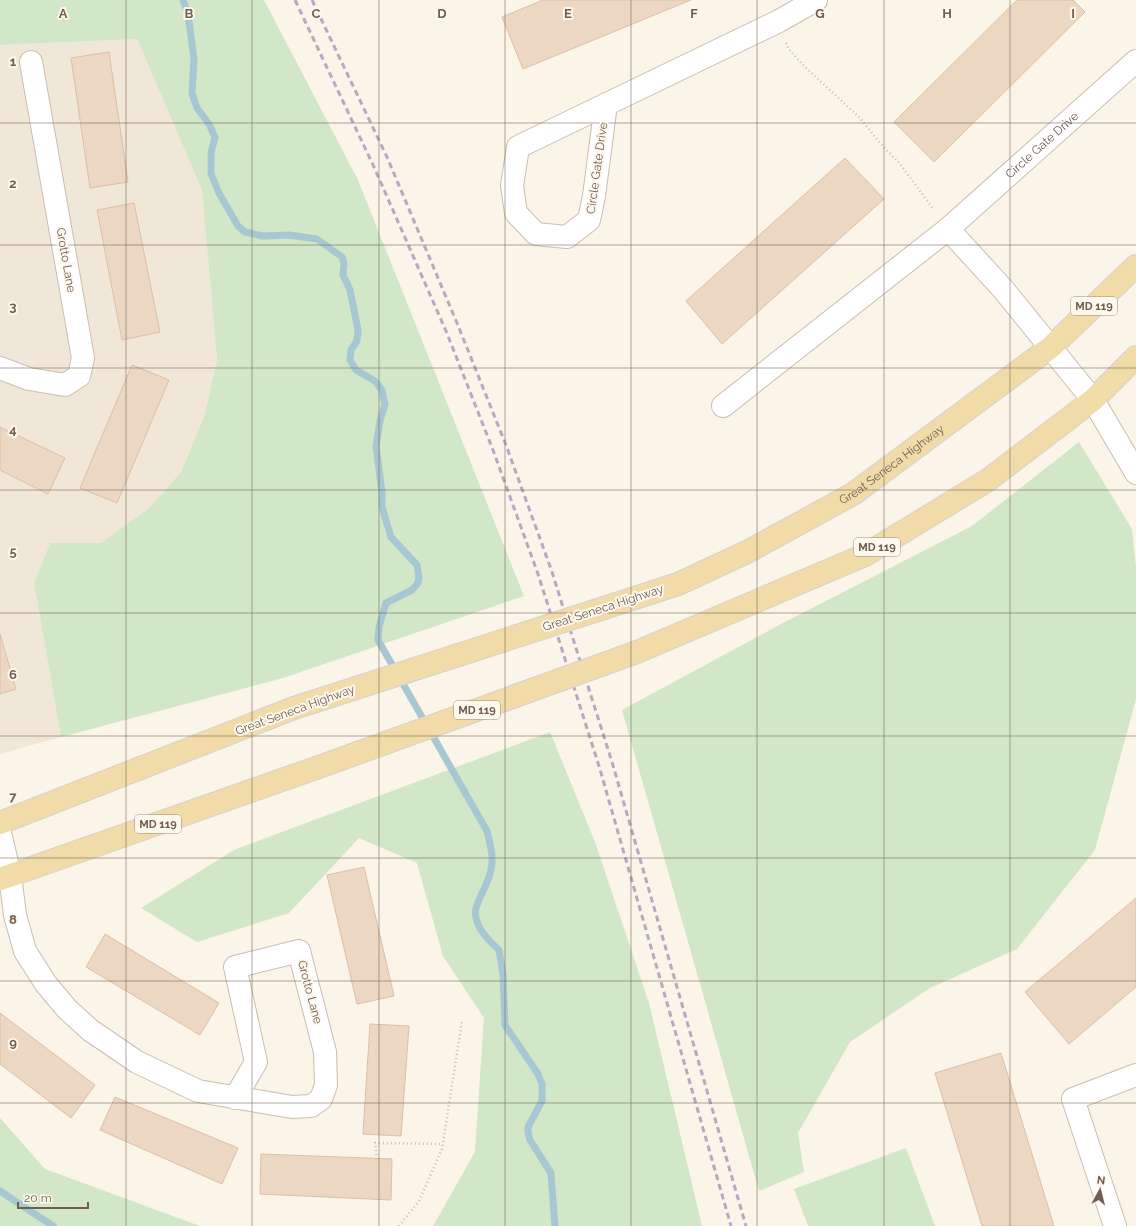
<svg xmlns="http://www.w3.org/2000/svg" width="1136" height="1226" font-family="Raleway,sans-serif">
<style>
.residential{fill:#f1e7d8}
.green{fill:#d2e6c8}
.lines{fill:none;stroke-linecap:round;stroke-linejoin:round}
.stream{stroke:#a7c8d2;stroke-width:7}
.building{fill:#ecd7c3;stroke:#dcbfa6}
.street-casing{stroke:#cbbdb0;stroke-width:24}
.primary-casing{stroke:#d7d2ce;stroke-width:24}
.path{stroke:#d1baa7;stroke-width:2.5;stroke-dasharray:1 3;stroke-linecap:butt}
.street{stroke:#fff;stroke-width:22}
.primary{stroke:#f0dba9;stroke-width:22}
.rail{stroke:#b8a8c2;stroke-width:3;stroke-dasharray:6 4;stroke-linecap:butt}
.primary-bridge-casing{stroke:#d7d2ce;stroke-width:24;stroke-linecap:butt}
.primary-bridge{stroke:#f0dba9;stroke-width:22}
.grid{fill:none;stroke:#715e4f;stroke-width:1;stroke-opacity:0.55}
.labels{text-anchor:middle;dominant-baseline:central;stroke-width:4;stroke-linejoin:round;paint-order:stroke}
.shield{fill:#fdf8ee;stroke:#9b8c7f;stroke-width:1}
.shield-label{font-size:11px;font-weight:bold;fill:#715e4f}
.street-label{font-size:12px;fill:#715e4f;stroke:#fdf8ee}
.grid-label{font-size:13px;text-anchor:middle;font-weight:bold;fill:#715e4f;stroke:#fdf8ee;stroke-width:4;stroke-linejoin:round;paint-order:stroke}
</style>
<rect width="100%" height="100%" fill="#faf4e9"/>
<!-- residential -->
<path class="residential" d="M137 39 202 190 217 358 205 414 181 472 148 509 101 543H50L34 583 61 737 0 754V45Z"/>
<!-- green -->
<g class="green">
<path d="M0 0H264L358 180 524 596 283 678 61 737 34 583 50 543H101L148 509 181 472 205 414 217 359 202 190 137 39 0 45Z"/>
<path d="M1079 442 1132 529 1136 567V699L1095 850 1017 949 930 988 850 1042 798 1133 804 1172 759 1191 622 710 783 623 972 526Z"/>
<path d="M550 732 595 842 649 1003 702 1226H433L475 1152 484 1018 443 956 417 863 359 838 289 913 197 942 141 908 234 850Z"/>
<path d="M0 1118 45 1169 200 1226H0Z"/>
<path d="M906 1148 935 1226H808L794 1189Z"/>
</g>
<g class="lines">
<!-- stream -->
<g class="stream">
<path d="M183 0 188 14 194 59 192 93 197 108 209 124 215 137 211 153V174L219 193 238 226 245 232 263 236 289 235 317 239 342 257 344 264 343 275 350 290 358 330 357 341 351 350 350 360 356 370 375 381 382 390 385 405 380 421 376 446 382 492V507L391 537 417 565 419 578 418 583 412 590 386 603 379 627 378 640 487 831C490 844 494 857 491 870 488 884 480 895 476 908 472 924 489 941 499 950L503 974 505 1025 538 1074 542 1084V1101L528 1127V1132L530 1140 551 1173 555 1226"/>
<path d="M0 1191 53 1226"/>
</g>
</g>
<!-- building -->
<g class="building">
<path d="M543 0H691L523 69 502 17Z"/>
<path d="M1017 0H1073L1085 12 934 162 894 122Z"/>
<path d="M109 52 128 182 90 188 71 58Z"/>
<path d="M845 158 884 199 722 344 686 301Z"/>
<path d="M134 203 160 332 122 340 97 210Z"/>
<path d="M132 365 169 380 117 503 80 488Z"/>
<path d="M0 427 65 458 48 494 0 470Z"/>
<path d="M0 634 16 689 0 694Z"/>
<path d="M364 867 394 996 357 1004 327 875Z"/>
<path d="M1136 898V987L1069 1044 1025 992Z"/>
<path d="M105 934 219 1003 200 1035 86 967Z"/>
<path d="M0 1013 95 1085 71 1118 0 1064Z"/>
<path d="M370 1024 409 1026 401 1136 363 1134Z"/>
<path d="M1001 1053 1054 1226H982L935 1073Z"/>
<path d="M115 1097 238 1148 222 1184 100 1130Z"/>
<path d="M261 1154 392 1159 391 1200 260 1194Z"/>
</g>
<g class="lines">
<defs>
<g id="street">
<path d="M606 104 594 196 589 220 567 237 536 234 516 213 512 186 518 147 779 21 816 0"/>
<path id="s1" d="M948 229 1136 61"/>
<path d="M0 368 29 379 65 385 79 376 83 358 31 62"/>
<path d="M723 406 948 229 1003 289 1093 400 1136 473"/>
<path d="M0 833 10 875 15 915 25 951 46 984 67 1009 90 1030 137 1062 198 1091 292 1107 311 1106 321 1099 326 1085 325 1052 299 951 235 967 256 1062 235 1098"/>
<path d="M1115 1226 1073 1099 1136 1075"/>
</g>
<g id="primary">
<path id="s2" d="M607 607 678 584 747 552 853 494 1051 347 1136 266"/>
<path d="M637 652 865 555 988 480 1093 400 1136 357"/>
<path d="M0 823 294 708"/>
<path d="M0 879 316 768"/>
</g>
</defs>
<!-- street casing -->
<use href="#street" class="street-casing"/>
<!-- primary casing -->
<use href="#primary" class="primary-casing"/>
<!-- path -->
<g class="path">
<path d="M786 43 788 48 803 65 860 118 880 143 900 164 934 210"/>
<path d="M377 1159 375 1143 443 1144"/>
<path d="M399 1226 419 1201 442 1149 462 1021"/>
</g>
<!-- street -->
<use href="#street" class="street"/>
<!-- primary -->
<use href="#primary" class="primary"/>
<!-- rail -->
<g class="rail">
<path d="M295 0 374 167 446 331 493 450 538 574 599 766 731 1226"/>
<path d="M312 0 387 157 457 323 506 445 551 569 612 762 746 1226"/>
</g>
<defs>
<g id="primary-bridge">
<path d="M294 708 607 607"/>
<path d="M316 768 637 652"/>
</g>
</defs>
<!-- primary-bridge casing -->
<use href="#primary-bridge" class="primary-bridge-casing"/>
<!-- primary-bridge -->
<use href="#primary-bridge" class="primary-bridge"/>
</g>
<!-- grid -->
<path class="grid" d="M126 0V1226M252 0V1226M379 0V1226M505 0V1226M631 0V1226M757 0V1226M884 0V1226M1010 0V1226M0 123H1136M0 245H1136M0 368H1136M0 490H1136M0 613H1136M0 736H1136M0 858H1136M0 981H1136M0 1103H1136"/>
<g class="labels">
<!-- shield labels -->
<g class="shield">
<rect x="1071" y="297" width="46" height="18" rx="3"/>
<rect x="854" y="538" width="46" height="18" rx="3"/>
<rect x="454" y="701" width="46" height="18" rx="3"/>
<rect x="135" y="815" width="46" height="18" rx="3"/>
</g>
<g class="shield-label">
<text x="1094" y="306">MD 119</text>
<text x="877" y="547">MD 119</text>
<text x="477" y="710">MD 119</text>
<text x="158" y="824">MD 119</text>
</g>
<!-- street labels -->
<g class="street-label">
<text stroke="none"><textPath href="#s1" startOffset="126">Circle Gate Drive</textPath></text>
<text transform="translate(597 168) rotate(-82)">Circle Gate Drive</text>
<text transform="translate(66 260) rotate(80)">Grotto Lane</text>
<text stroke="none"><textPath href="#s2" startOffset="320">Great Seneca Highway</textPath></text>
<text transform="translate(603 608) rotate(-18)">Great Seneca Highway</text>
<text transform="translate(295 710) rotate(-20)">Great Seneca Highway</text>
<text transform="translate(310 992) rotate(75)">Grotto Lane</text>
</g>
</g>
<g class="grid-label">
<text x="63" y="18">A</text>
<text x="189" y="18">B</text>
<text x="316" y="18">C</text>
<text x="442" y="18">D</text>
<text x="568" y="18">E</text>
<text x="694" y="18">F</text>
<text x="820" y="18">G</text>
<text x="947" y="18">H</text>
<text x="1073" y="18">I</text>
<text x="13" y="66">1</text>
<text x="13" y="188">2</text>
<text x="13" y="311">3</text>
<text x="13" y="434">4</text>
<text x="13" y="556">5</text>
<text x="13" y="679">6</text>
<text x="13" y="801">7</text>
<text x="13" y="924">8</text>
<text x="13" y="1047">9</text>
</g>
<!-- north arrow -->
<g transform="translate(1100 1190) rotate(7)" stroke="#fdf8ee" stroke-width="3" paint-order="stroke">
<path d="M0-3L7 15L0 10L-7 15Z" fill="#715e4f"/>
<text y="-6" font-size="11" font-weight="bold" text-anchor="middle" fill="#715e4f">N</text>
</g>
<!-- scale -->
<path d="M18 1202v6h70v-6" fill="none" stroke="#715e4f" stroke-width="2"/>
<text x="24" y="1202" font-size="12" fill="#715e4f" stroke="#fdf8ee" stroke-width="3" paint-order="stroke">20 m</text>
</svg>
